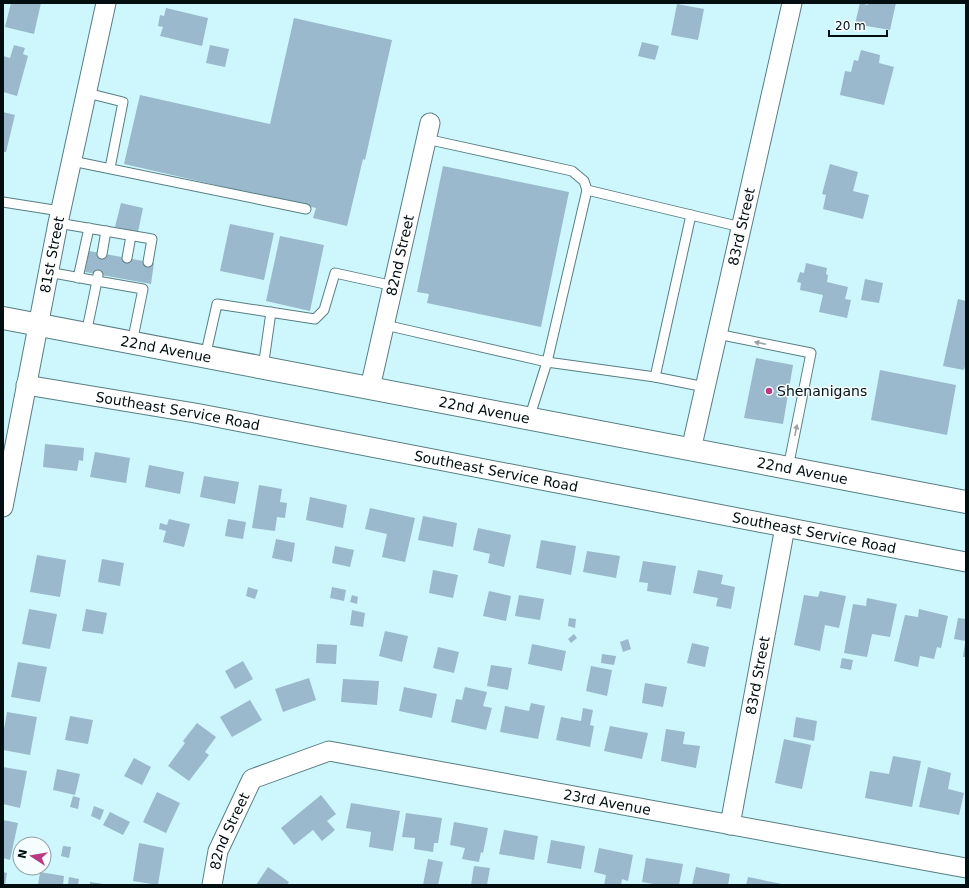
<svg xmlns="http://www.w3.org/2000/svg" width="969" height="888" font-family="'DejaVu Sans',sans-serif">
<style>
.building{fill:#9ab9cc}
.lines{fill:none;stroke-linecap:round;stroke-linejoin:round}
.service-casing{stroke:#577e83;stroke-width:11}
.minor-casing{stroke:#577e83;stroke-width:21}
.tertiary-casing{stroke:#577e83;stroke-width:24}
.service{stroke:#fff;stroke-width:9}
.minor{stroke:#fff;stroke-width:19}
.tertiary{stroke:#fff;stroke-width:22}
.oneway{fill:#9a9f9f}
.poi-dot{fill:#bb3982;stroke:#f5fdff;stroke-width:1.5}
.labels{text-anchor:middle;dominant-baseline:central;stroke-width:3;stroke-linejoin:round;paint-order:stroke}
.street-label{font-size:14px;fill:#020e10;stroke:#f5fdff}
.poi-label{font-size:14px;fill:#020e10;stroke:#f5fdff;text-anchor:start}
</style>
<rect width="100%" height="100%" fill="#cef7fd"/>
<!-- building -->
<g class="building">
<path d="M11 3H41L34 34 5 27Z"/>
<path d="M860 3 868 5V3H896L890 30 855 24Z"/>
<path d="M677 4 704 9 698 40 671 35Z"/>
<path d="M166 8 208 18 202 46 160 36 163 27 158 26 160 15 164 16Z"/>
<path d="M294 18 392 40 365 160 363 159 347 226 313 218 316 208 124 164 140 95 270 124Z"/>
<path d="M642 42 659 46 655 60 638 56Z"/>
<path d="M14 45 25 48 23 54 28 56 17 96 3 92V56L10 58Z"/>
<path d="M210 45 229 49 225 67 206 63Z"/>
<path d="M861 50 880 55 879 63 894 67 884 105 840 95 845 71 851 72 854 60 858 61Z"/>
<path d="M3 112 15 115 6 152H3Z"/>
<path d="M830 164 858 172 853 191 869 195 863 219 823 209 826 195 822 194Z"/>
<path d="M443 166 569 192 541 327 427 303 429 294 417 292Z"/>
<path d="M121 203 143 208 138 232 115 227Z"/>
<path d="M230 224 274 233 264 280 220 271Z"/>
<path d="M280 236 324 245 310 311 266 301Z"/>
<path d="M89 251 154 263 151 284 85 272Z"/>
<path d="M806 263 827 268 826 274 828 275 827 282 848 287 845 299 851 300 847 318 819 312 823 295 800 290 801 283 797 282 800 272 804 273Z"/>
<path d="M865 279 883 283 879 303 861 300Z"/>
<path d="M958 299 966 301V362L964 370 943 366Z"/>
<path d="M756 358 793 365 783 424 744 418Z"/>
<path d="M880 370 956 385 947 435 871 420Z"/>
<path d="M45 444 84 448 83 461 79 460 77 471 43 467Z"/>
<path d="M95 452 130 458 126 483 90 477Z"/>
<path d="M149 465 184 472 180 494 145 487Z"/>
<path d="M204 476 239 482 235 504 200 497Z"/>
<path d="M259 485 282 489 280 502 287 503 285 518 277 517 275 531 252 528Z"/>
<path d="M310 497 347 505 343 528 306 520Z"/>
<path d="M370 508 415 518 405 562 382 557 387 534 365 529Z"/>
<path d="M423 516 457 523 453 547 418 540Z"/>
<path d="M169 519 190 524 184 547 163 542 166 531 159 529 160 523 167 525Z"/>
<path d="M228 519 246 522 243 539 225 536Z"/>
<path d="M478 528 511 535 504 567 488 563 490 554 473 550Z"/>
<path d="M276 539 295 543 292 562 272 558Z"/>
<path d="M541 540 576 546 571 575 536 568Z"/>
<path d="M335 546 354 550 350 567 332 563Z"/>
<path d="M587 551 620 556 616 578 583 572Z"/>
<path d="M37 555 66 560 60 597 30 592Z"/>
<path d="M102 559 124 563 120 586 98 582Z"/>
<path d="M643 561 676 566 671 595 647 591 648 583 639 582Z"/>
<path d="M433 570 458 575 453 598 429 593Z"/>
<path d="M698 570 723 575 721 584 735 587 731 609 716 606 718 598 693 593Z"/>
<path d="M248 587 258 590 255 599 246 596Z"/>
<path d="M332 587 346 590 344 601 330 598Z"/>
<path d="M489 591 511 596 506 621 483 616Z"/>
<path d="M820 591 846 596 839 628 825 625 820 651 794 645 804 595 818 597Z"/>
<path d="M352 595 358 597 357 604 350 602Z"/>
<path d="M519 595 544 599 540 620 515 616Z"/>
<path d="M867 598 897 604 890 637 872 634 867 657 844 653 853 604 866 606Z"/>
<path d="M29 609 57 614 50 649 22 644Z"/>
<path d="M86 609 107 613 103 634 82 631Z"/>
<path d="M919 609 948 616 941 648 937 647 934 659 920 656 918 667 894 661 905 615 918 617Z"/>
<path d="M352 610 365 613 363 627 350 625Z"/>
<path d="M569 618 576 619 575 628 568 626Z"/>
<path d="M958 618 966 619V641L954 639Z"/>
<path d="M385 631 408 636 402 662 379 656Z"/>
<path d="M574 634 577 638 571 643 568 639Z"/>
<path d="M628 639 631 649 623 652 620 642Z"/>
<path d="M692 643 709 647 705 667 687 663Z"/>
<path d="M965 643H966V657H963Z"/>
<path d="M317 644 337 645 336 664 316 663Z"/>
<path d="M532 644 566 651 562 671 528 664Z"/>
<path d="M438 647 459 652 454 673 433 668Z"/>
<path d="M602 654 616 656 614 665 601 663Z"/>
<path d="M842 658 853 660 851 670 840 668Z"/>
<path d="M243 661 253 679 235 689 225 671Z"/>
<path d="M18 662 47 667 40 702 11 697Z"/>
<path d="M491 665 512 668 508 690 487 686Z"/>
<path d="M591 666 612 670 607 696 586 691Z"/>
<path d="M309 678 316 700 283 712 275 689Z"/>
<path d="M343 679 379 681 377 705 341 702Z"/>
<path d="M645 683 667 687 663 707 642 703Z"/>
<path d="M404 687 437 694 432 718 399 711Z"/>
<path d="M465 687 487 692 483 706 492 708 486 730 451 722 456 699 462 700Z"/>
<path d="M250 700 262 720 232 737 220 717Z"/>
<path d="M531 703 545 706 538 739 500 732 505 706 529 711Z"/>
<path d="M583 708 593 710 590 725 594 726 590 747 556 740 561 717 581 721Z"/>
<path d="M7 712 37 717 30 755 3 750V735Z"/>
<path d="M70 716 93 720 88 744 65 740Z"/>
<path d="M796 717 817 721 814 741 793 737Z"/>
<path d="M197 723 216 737 205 752 209 755 189 781 168 766 185 743 183 741Z"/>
<path d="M610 726 648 733 642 759 604 751Z"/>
<path d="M666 729 685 732 683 744 700 746 696 768 661 761Z"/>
<path d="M784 739 811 745 802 789 775 783Z"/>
<path d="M893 756 921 761 912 807 865 798 870 771 889 774Z"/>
<path d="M134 758 151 767 142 785 124 776Z"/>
<path d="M3 767 27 771 20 808 3 804Z"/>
<path d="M928 767 951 773 948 789 964 793 959 815 919 807Z"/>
<path d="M57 769 80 774 75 795 53 790Z"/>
<path d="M157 792 180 803 166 833 143 822Z"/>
<path d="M321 795 336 814 327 821 335 830 322 841 313 830 294 845 281 828Z"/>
<path d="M73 796 80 798 78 809 70 807Z"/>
<path d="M351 803 400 811 393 851 369 847 371 832 346 828Z"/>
<path d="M94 806 104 810 100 820 91 816Z"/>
<path d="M110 812 130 822 123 835 103 825Z"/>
<path d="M406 813 442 818 438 843H434L433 852 414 849 415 838 402 837Z"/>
<path d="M3 820 18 823 10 860 3 858Z"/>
<path d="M454 822 488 828 483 853 481 852 479 862 462 859 465 848 450 845Z"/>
<path d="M504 830 538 836 534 860 499 854Z"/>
<path d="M551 840 585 846 581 869 547 863Z"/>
<path d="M139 843 164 848 158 885 133 881Z"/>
<path d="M63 846 71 847 69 858 61 856Z"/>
<path d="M599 848 633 855 628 881 622 879 621 885H604L606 875 594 872Z"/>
<path d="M646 858 683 864 679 885H659L642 882Z"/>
<path d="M428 859 443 862 438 885H423Z"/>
<path d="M474 866 490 868 487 885H471Z"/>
<path d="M268 867 289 882 287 885H256Z"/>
<path d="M696 867 730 874 728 885H692Z"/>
<path d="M3 872 7 873 5 885H3Z"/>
<path d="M40 872 64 876 63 885H38Z"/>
<path d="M69 877 79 879 78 885H68Z"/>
<path d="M748 877 782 884V885H746Z"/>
<path d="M90 882 104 884V885H90Z"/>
</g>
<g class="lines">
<defs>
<g id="service">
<path d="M87 93 123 102 110 168"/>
<path d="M426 139 572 171 584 181 587 190 741 227"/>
<path d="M72 161 306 209"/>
<path d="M3 202 60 211"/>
<path d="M58 223 152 239 148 262"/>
<path d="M102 254 106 231"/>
<path d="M127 258 131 236"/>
<path d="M48 272 97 281 86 334"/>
<path d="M98 275 97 281 143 289 132 343"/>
<path d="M78 278 89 228"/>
<path d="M385 325 547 362 587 190"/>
<path d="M717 334 811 353 788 468"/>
<path d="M205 357 217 304 315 319 324 310 335 273 394 286"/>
<path d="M263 368 271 312"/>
<path d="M655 377 691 215"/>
<path d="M529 419 547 362 655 377 705 387"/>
</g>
<g id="minor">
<path id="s1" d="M26 385 195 413 966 562"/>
<path id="s2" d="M370 388 430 123"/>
<path id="s3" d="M691 450 792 3"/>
<path id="s4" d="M3 507 58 223 106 3"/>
<path id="s5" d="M730 825 785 527"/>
<path id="s6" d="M212 885 218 851 252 779 329 751 966 868"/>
</g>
<g id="tertiary">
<path id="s7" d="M3 318 966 502"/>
</g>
</defs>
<!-- service casing -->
<use href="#service" class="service-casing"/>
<!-- minor casing -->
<use href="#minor" class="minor-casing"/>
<!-- tertiary casing -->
<use href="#tertiary" class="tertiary-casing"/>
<!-- service -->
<use href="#service" class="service"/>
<!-- minor -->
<use href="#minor" class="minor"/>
<!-- tertiary -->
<use href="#tertiary" class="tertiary"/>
</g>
<!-- one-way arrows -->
<defs><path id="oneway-solid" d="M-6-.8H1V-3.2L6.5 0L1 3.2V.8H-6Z"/></defs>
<g class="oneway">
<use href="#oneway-solid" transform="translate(760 343) rotate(-168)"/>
<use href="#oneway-solid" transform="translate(796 430) rotate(-78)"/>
</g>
<!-- markers -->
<circle class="poi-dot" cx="769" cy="391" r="4"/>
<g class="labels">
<!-- street labels -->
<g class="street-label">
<text stroke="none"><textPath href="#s3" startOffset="229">83rd Street</textPath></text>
<text stroke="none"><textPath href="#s4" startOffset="257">81st Street</textPath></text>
<text stroke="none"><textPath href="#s2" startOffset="136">82nd Street</textPath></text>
<text stroke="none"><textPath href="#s7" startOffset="166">22nd Avenue</textPath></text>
<text stroke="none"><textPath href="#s7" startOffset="490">22nd Avenue</textPath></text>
<text stroke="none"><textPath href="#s1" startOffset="154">Southeast Service Road</textPath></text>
<text stroke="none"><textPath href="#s1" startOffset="478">Southeast Service Road</textPath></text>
<text stroke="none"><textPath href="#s7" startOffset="814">22nd Avenue</textPath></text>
<text stroke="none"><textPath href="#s1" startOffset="802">Southeast Service Road</textPath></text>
<text stroke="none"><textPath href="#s5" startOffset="152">83rd Street</textPath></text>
<text stroke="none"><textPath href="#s6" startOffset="479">23rd Avenue</textPath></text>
<text stroke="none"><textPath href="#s6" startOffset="57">82nd Street</textPath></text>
</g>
<!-- poi labels -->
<g class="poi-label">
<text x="777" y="391">Shenanigans</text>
</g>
</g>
<!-- border -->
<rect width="969" height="888" fill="none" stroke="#020e10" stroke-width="8"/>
<!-- north arrow -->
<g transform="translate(32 856) rotate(282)"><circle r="19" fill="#f5fdff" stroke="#949d9f"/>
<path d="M0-3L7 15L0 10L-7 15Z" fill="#bb3982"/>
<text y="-6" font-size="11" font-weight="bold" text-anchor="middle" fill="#020e10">N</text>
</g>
<!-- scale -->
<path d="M829 30v6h58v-6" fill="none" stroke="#020e10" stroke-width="2"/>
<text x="835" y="30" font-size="12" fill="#020e10" stroke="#f5fdff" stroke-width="3" paint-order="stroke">20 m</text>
</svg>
